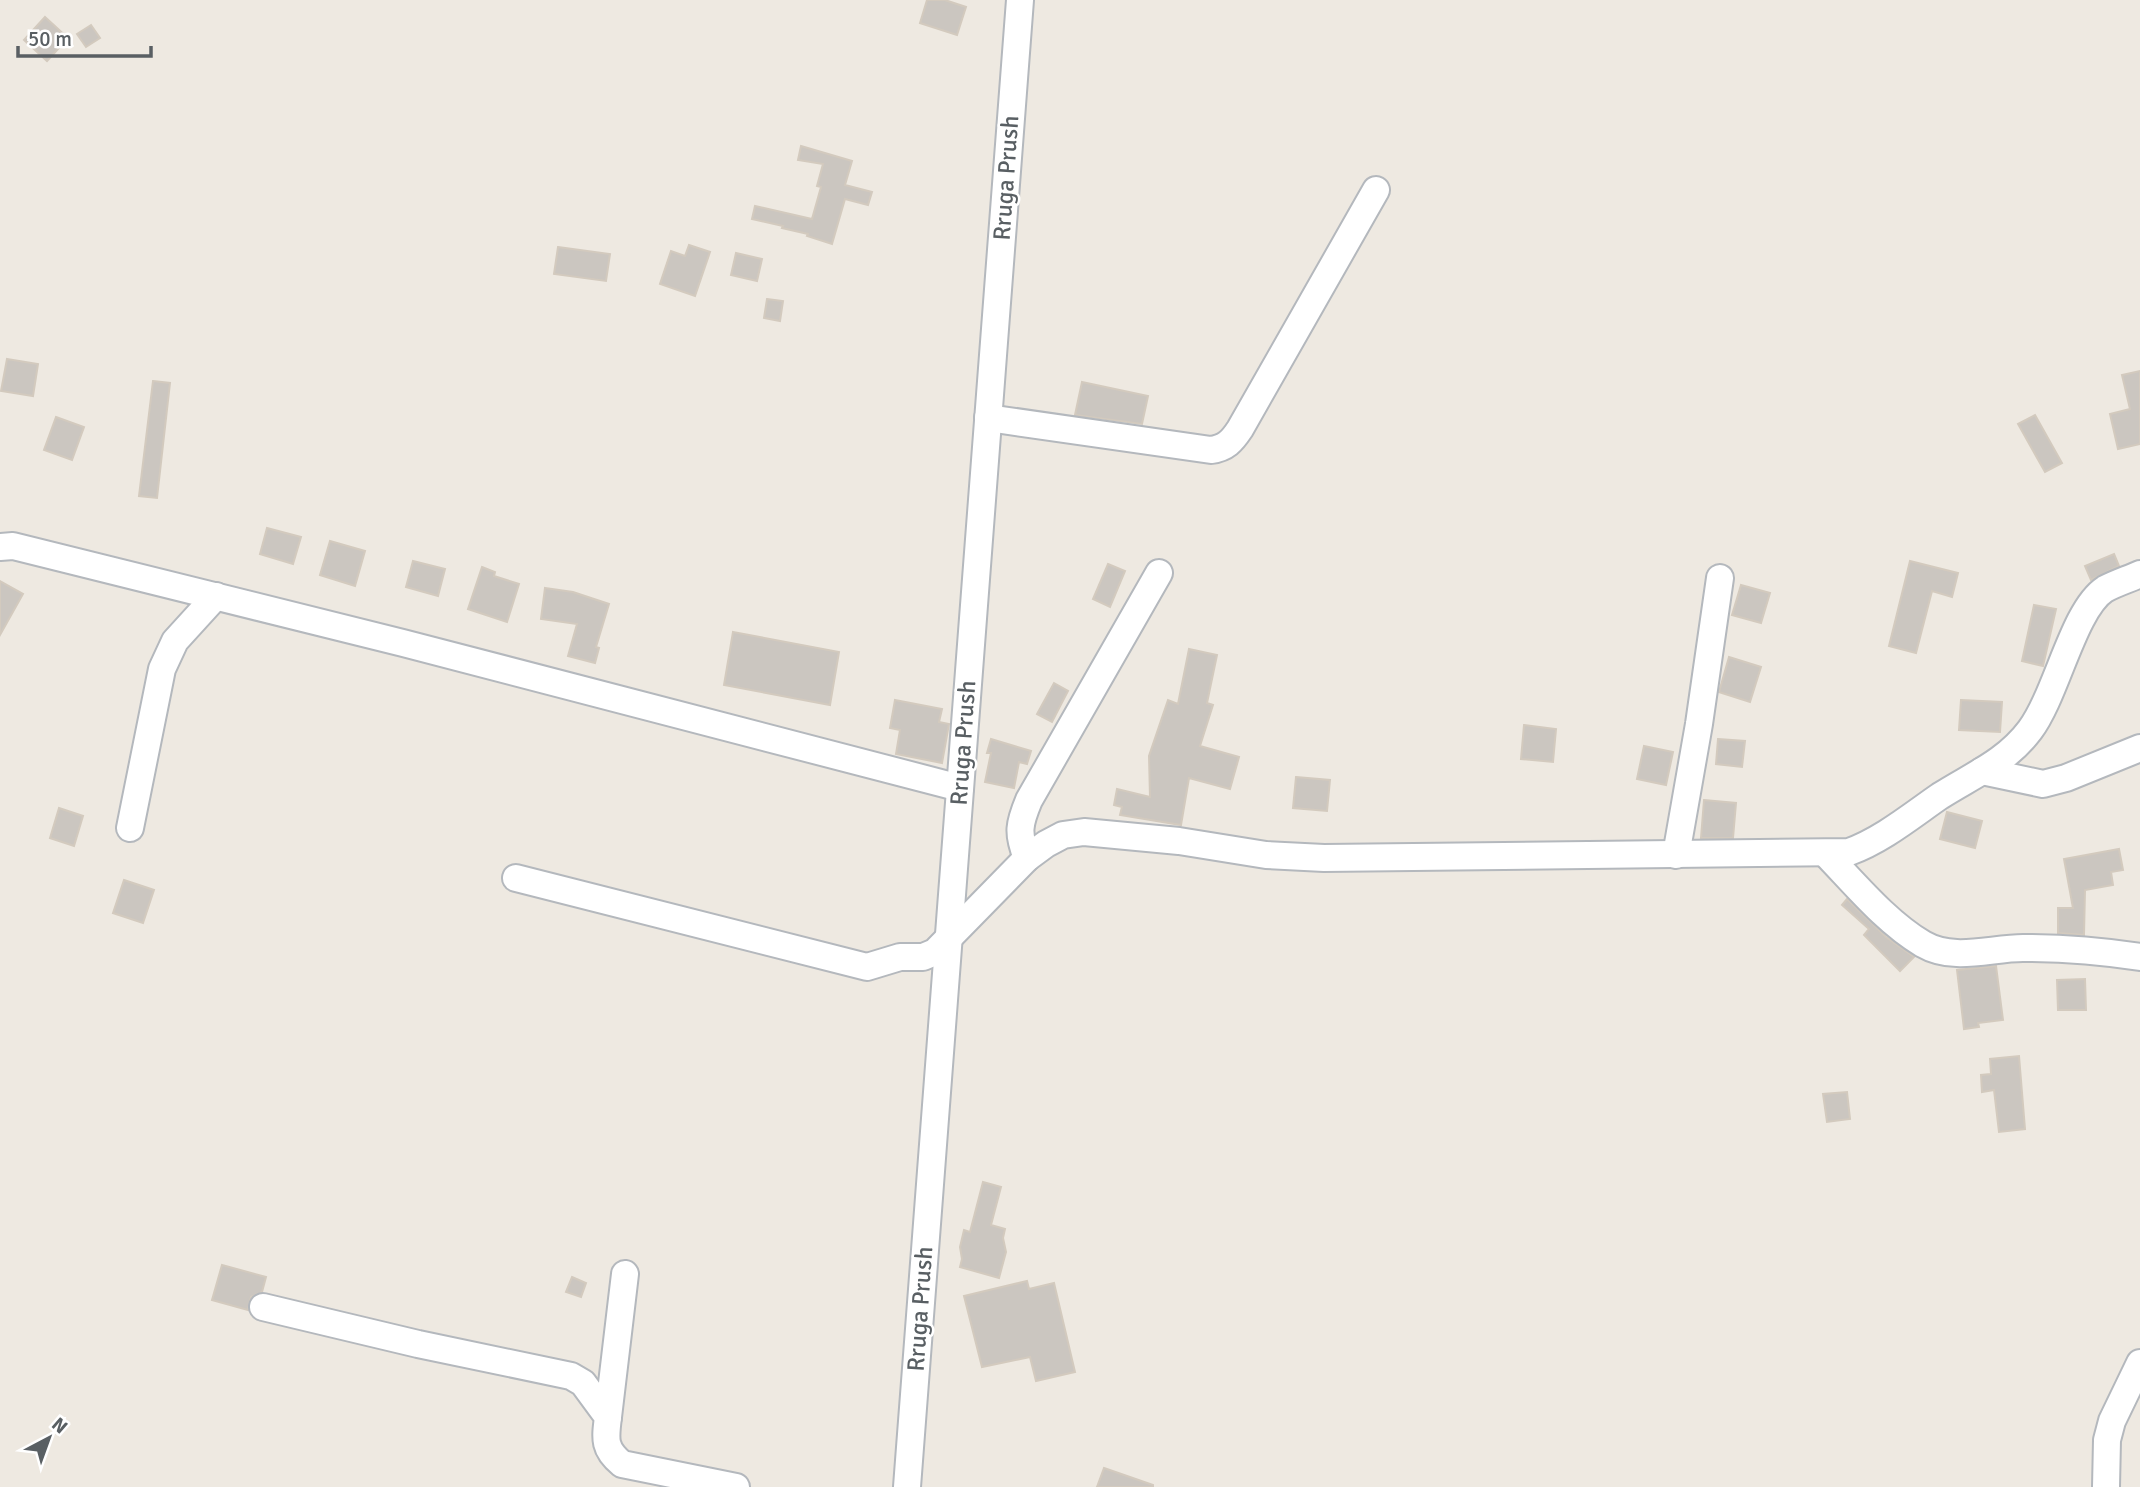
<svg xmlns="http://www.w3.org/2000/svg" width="2140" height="1487" font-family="Signika,sans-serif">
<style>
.building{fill:#cbc6c0;stroke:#d3cabe;stroke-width:2}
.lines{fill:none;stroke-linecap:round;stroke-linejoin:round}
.minor-casing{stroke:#b4b8bd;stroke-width:30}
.minor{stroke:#fff;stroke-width:26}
.labels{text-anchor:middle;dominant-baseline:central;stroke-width:5;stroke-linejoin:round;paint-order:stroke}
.street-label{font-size:24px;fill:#595f63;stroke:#fff}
</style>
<rect width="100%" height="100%" fill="#eee9e1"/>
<!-- building -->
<g class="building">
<path d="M927 0H945L966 7 957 35 920 23Z"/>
<path d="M45 17 68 38 47 61 24 40Z"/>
<path d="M91 25 100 38 86 47 77 34Z"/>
<path d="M801 146 852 161 845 185 872 192 868 205 845 199 832 244 807 236 808 234 782 228 783 226 752 219 755 206 812 219 821 187 817 186 823 164 798 160Z"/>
<path d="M689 245 710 252 695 296 660 284 671 251 685 256Z"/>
<path d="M558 247 610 254 606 281 554 274Z"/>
<path d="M736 253 762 259 757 281 731 275Z"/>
<path d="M767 299 783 301 780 321 764 318Z"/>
<path d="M7 359 38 364 33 396 1 391Z"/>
<path d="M2140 371V444L2118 449 2110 414 2130 409 2122 375Z"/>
<path d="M153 381 170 383 157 498 139 496Z"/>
<path d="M1082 382 1148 396 1142 424 1075 415Z"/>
<path d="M2035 415 2062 463 2045 472 2018 424Z"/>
<path d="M56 417 84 427 72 460 44 450Z"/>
<path d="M267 528 301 537 293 564 260 554Z"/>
<path d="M330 541 365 551 355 586 320 575Z"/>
<path d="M2114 554 2119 566 2091 580 2085 566Z"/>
<path d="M413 561 445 569 438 596 406 587Z"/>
<path d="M1910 561 1958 573 1952 597 1932 591 1916 653 1889 646Z"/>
<path d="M1108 564 1125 571 1110 607 1093 599Z"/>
<path d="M482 567 495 572 494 576 519 584 507 622 468 609Z"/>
<path d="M0 581 23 594 0 635Z"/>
<path d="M1741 585 1770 593 1761 623 1732 615Z"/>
<path d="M545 588 573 592 609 604 596 647 599 648 595 663 568 656 577 624 541 619Z"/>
<path d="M2034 605 2056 609 2043 666 2022 661Z"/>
<path d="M733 632 839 652 830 705 724 685Z"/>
<path d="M1189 649 1217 655 1207 703 1213 705 1200 746 1239 757 1230 789 1189 778 1181 825 1120 815 1122 807 1114 805 1117 789 1150 797 1149 756 1168 700 1178 704Z"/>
<path d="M1729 657 1761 667 1750 702 1719 692Z"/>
<path d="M1054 683 1068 691 1052 722 1037 714Z"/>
<path d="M895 700 942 709 939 722 949 724 942 763 896 754 900 730 890 728Z"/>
<path d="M1961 700 2002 702 2000 732 1959 730Z"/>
<path d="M1524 725 1556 729 1553 762 1521 759Z"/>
<path d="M991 739 1031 751 1027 764 1019 762 1014 788 985 782 991 753H987Z"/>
<path d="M1718 739 1745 741 1742 767 1716 764Z"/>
<path d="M1644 746 1673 752 1666 785 1637 779Z"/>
<path d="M1296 777 1330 780 1327 811 1293 808Z"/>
<path d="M1704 800 1736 803 1733 838H1701Z"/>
<path d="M59 808 83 816 74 846 50 838Z"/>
<path d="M1947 812 1982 821 1975 848 1940 839Z"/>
<path d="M2119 849 2123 870 2111 872 2113 885 2085 890 2084 935 2058 933V908H2073L2064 859Z"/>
<path d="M124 880 154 890 143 923 113 913Z"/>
<path d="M1847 899 1886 937 1914 957 1900 971 1864 935 1869 929 1842 905Z"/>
<path d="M1996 966 2003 1020 1978 1023 1979 1027 1964 1029 1957 970Z"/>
<path d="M2085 979 2086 1010H2058L2057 980Z"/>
<path d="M2019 1056 2025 1129 1999 1132 1994 1090 1982 1092 1981 1075 1991 1074 1990 1059Z"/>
<path d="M1847 1092 1850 1119 1827 1122 1823 1094Z"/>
<path d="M983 1182 1001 1187 991 1225 1005 1229 1003 1238 1006 1252 999 1278 960 1267 962 1259 960 1247 964 1230 970 1232Z"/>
<path d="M222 1265 266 1277 262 1292 251 1297 248 1310 212 1300Z"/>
<path d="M572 1277 586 1283 581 1297 566 1292Z"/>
<path d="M1027 1281 1029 1289 1054 1283 1075 1372 1036 1381 1030 1357 982 1367 964 1296Z"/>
<path d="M1104 1468 1153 1485V1487H1097Z"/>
</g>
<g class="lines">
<defs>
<g id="minor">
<path d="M988 418 1211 450C1226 448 1232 441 1240 429L1376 190"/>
<path d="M0 547 13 546 403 643 960 788"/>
<path d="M1982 771 2043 784 2066 778 2140 748"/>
<path d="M130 828 162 669 175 641 216 596"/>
<path d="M1825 853C1855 884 1886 922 1923 944 1954 962 1990 948 2023 948 2062 948 2101 951 2140 957"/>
<path d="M1676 855 1699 724 1720 578"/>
<path d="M1027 858C1017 833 1019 824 1029 800L1159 573"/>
<path d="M516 878 867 967 900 957H923L935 952 1027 858 1046 844 1063 835 1084 832 1179 841 1266 855 1324 858 1849 852C1882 840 1911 816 1940 796 1973 775 2006 762 2030 730 2057 694 2073 610 2105 589 2116 583 2129 579 2140 574"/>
<path d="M263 1307 418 1344 571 1376 583 1383 608 1417C605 1440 604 1449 622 1464L736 1487"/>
<path d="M608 1417 625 1274"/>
<path d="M907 1487 1020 0"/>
<path d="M2106 1487 2107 1440 2112 1421 2140 1363"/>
</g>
</defs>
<!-- minor casing -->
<use href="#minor" class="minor-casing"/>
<!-- minor -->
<use href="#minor" class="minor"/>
</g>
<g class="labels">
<!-- street labels -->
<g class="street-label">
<text transform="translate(1006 178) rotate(-86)">Rruga Prush</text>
<text transform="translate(963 743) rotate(-86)">Rruga Prush</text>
<text transform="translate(920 1309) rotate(-86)">Rruga Prush</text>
</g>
</g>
<!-- north arrow -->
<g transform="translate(49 1438) rotate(41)" stroke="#ffffff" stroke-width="5" paint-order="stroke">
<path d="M0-5L12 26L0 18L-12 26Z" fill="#595f63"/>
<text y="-10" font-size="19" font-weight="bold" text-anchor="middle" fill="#595f63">N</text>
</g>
<!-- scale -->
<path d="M18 46v10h133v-10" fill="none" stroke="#595f63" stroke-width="3.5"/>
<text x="28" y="46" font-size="21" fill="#595f63" stroke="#ffffff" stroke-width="5" paint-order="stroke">50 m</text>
</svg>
